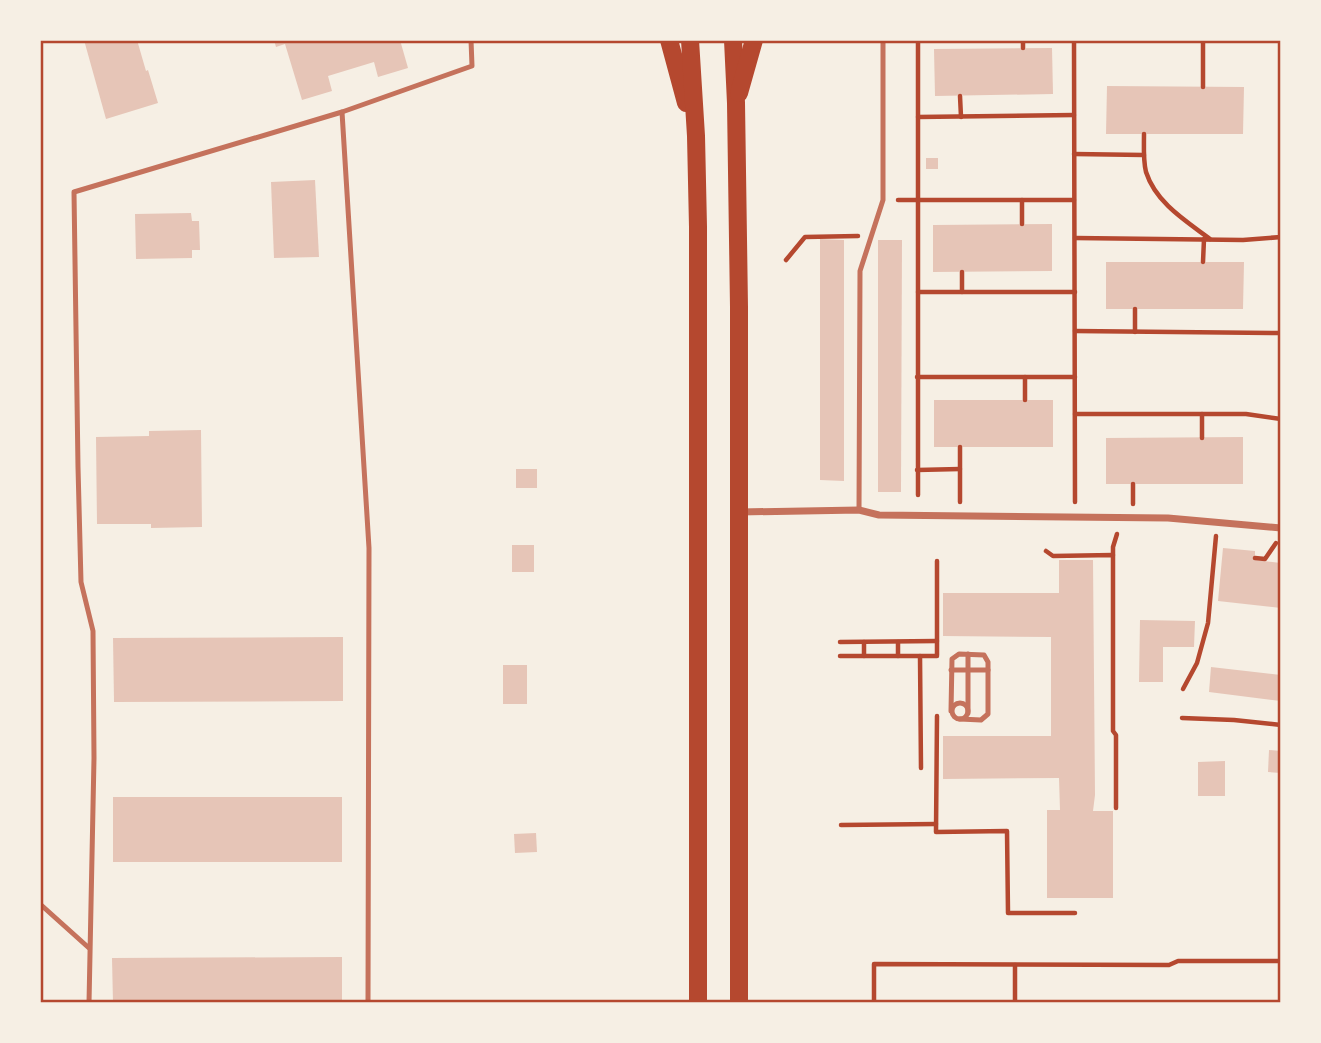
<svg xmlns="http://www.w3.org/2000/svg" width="1321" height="1043" font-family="'DejaVu Sans',sans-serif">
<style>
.building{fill:#e6c5b7}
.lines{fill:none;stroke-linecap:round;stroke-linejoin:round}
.path{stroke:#b5482f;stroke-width:4.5}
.service{stroke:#c5725c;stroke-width:5}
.minor{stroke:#c5725c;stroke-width:7}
.primary{stroke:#b5482f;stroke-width:18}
.neatline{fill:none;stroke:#b5482f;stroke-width:2.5}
</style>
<rect width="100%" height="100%" fill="#f6efe4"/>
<!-- building -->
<g class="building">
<path d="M84 40H137L146 71 148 70 158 103 106 119Z"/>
<path d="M274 40H400L408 68 378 77 374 62 328 76 332 91 302 100 285 44 276 47Z"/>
<path d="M1052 48 1053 94 935 96 934 49Z"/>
<path d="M1107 86 1244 87 1243 134H1106Z"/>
<rect x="926" y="158" width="12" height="11"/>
<path d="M315 180 319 257 274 258 271 182Z"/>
<path d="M191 213 192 221H199L200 250H192V258L136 259 135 214Z"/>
<path d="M1052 224V271L933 272V225Z"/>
<path d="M820 239 844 240V481L820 480Z"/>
<path d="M878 240H902L901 492H878Z"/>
<path d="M1106 262H1244L1243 309H1106Z"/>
<rect x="934" y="400" width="119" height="47"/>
<path d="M201 430 202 527 151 528V524H97L96 437 149 436V431Z"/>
<path d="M1243 437V484H1106V438Z"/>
<rect x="516" y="469" width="21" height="19"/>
<rect x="512" y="545" width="22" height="27"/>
<path d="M1223 548 1255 551V560L1281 563V608L1218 601Z"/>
<path d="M1059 560H1093L1095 795 1093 811H1113V898H1047V810H1060L1059 778 943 779V736H1051V637L943 636V593H1059Z"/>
<path d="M1140 620 1195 621 1194 647H1163V682H1139Z"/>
<path d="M343 637V701L114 702 113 638Z"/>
<rect x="503" y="665" width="24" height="39"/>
<path d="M1211 667 1281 675V701L1209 692Z"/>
<path d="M1269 750 1281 751V773L1268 772Z"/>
<path d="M1225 761V796H1198V762Z"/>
<rect x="113" y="797" width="229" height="65"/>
<path d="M536 833 537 852 515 853 514 834Z"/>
<path d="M342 957V1003H113L112 958Z"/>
</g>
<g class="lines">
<!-- path -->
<g class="path">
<path d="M1074 40 1075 502"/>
<path d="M1203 40V87"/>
<path d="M1023 48V40"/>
<path d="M960 96 961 117"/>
<path d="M918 117 1074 115"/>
<path d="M1144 134C1144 146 1143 160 1146 172 1156 203 1186 221 1210 239"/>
<path d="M1074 154 1144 155"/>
<path d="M898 200H1074"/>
<path d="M1022 200V224"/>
<path d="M1075 238 1243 240 1281 237"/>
<path d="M786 260 805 237 858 236"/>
<path d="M1203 262 1204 239"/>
<path d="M962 272V292"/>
<path d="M918 292H1075"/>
<path d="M1075 331 1281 333"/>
<path d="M1135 332V309"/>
<path d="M917 377H1075"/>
<path d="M1025 377V400"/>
<path d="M1075 414H1246L1281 419"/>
<path d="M1202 438V414"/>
<path d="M917 470 960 469"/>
<path d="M918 495V40"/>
<path d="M960 502V447"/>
<path d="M1133 504V484"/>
<path d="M1046 551 1053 556 1113 555V731L1116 735V808"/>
<path d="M1113 555V547L1117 534"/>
<path d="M1255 558 1265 559 1276 543"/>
<path d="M937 561V655"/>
<path d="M840 642 937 641"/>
<path d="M840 656H937"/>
<path d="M864 656V642"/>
<path d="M898 656V642"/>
<path d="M920 656 921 768"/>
<path d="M1183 689 1197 663 1208 623 1216 536"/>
<path d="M937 716 936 832 1007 831 1008 913H1075"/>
<path d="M1182 718 1234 720 1281 725"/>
<path d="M841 825 936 824"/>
<path d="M1015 965V1003"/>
<path d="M874 1003V964L1169 965 1178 961H1281"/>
</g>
<!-- service -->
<g class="service">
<path d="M342 112 369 548 368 1003"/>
<path d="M859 510 860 271 883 200V40"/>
<path d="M968 654V713"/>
<path d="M951 670H988"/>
<circle cx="960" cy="711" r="8"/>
<path d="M951 711 952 659 959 654 984 655 988 662V714L981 720 960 719"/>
<path d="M40 904 89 948"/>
<path d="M89 1003 94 758 93 631 81 582 78 467 74 192 342 112 472 66 471 40"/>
</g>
<!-- minor -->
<path class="minor" d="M740 512 859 510 879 515 1168 518 1281 528"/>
<!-- primary -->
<g class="primary">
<path d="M669 40 686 103"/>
<path d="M690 40 696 136 698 227V1003"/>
<path d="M733 40 736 103 739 307V1003"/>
<path d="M739 93 754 40"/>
</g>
</g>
<!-- border -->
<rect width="1321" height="1043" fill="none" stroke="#f6efe4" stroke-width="84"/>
<rect x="42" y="42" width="1237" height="959" class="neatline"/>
</svg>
